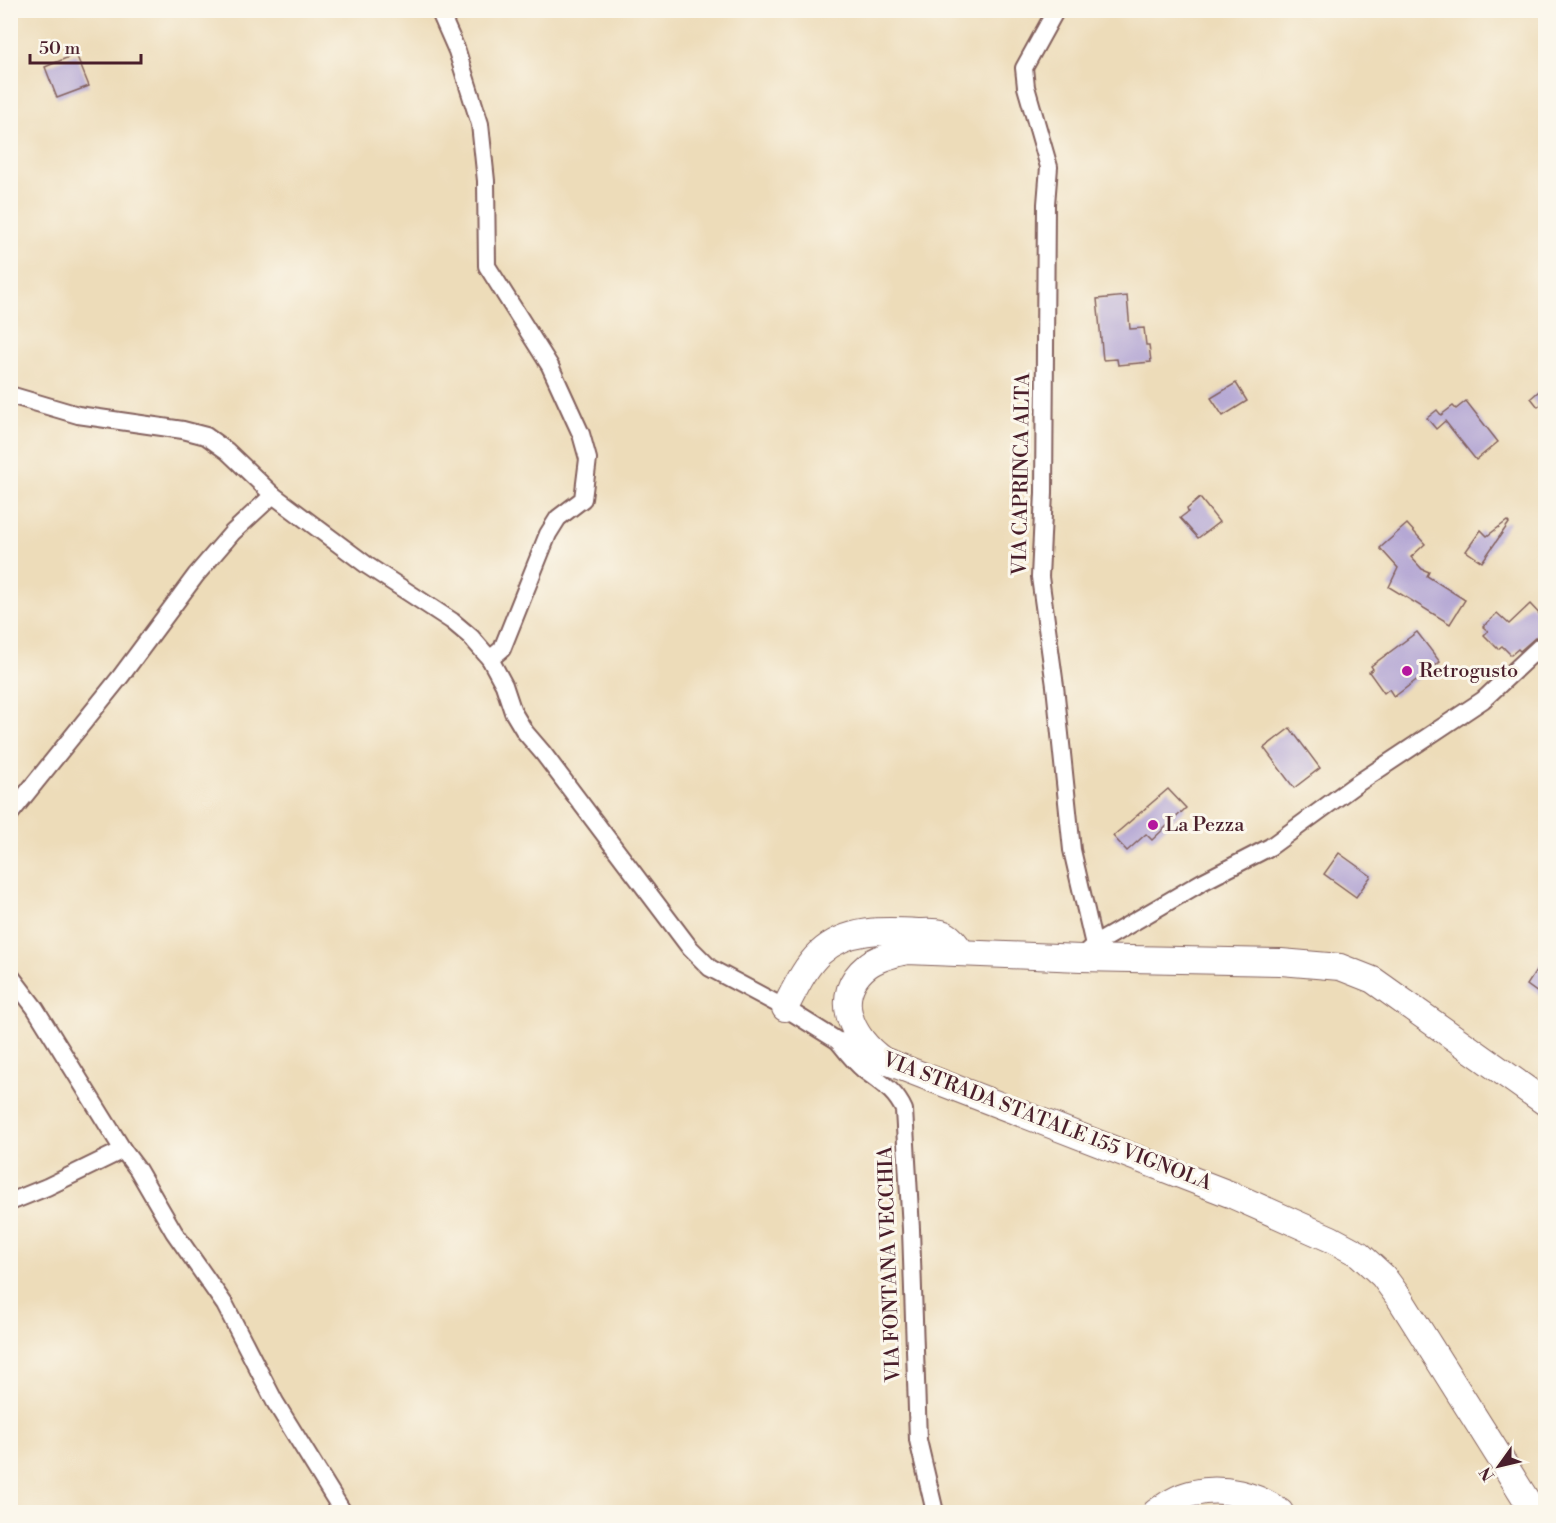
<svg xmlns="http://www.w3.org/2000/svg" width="1556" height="1523" font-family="'Libre Bodoni',serif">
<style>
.building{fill:#b5a8d4}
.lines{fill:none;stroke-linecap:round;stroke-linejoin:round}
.street-casing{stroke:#83615d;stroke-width:20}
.primary-casing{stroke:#83615d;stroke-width:28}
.street{stroke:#fff;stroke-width:16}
.primary{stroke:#fff;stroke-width:26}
.poi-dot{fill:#b5179e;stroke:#fbf7ec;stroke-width:2}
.labels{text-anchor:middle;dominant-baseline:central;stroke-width:6;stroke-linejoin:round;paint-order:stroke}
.street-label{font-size:20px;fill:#4a1f2b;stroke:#fbf7ec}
.poi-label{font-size:20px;fill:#4a1f2b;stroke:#fbf7ec;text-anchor:start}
</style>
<rect width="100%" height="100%" fill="#fbf7ec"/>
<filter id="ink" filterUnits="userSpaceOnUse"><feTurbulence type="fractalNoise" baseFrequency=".0167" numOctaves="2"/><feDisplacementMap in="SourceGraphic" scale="12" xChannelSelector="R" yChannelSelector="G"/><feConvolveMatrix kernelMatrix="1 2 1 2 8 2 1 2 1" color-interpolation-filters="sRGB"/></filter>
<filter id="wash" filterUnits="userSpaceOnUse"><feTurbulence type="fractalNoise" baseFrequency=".008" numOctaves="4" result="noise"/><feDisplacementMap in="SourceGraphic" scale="24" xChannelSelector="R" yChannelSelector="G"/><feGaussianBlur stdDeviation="1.35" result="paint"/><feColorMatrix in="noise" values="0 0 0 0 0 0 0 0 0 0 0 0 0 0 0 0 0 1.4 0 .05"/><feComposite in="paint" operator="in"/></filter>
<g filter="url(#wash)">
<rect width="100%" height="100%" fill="#eddcb9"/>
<g id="blocks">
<!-- building -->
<g class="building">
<path d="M76 54 89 86 57 98 45 67Z"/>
<path d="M1127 296 1130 329 1144 328 1146 345H1149L1151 362 1118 365 1117 359 1103 360 1097 299Z"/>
<path d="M1236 383 1247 401 1223 416 1211 398Z"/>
<path d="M1545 386V401L1538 407 1531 398Z"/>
<path d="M1466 401 1498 442 1476 460 1445 421 1436 429 1427 418 1437 410 1441 415 1453 406 1456 409Z"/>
<path d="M1200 498 1219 522 1198 538 1180 518 1188 512 1187 509Z"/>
<path d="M1507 521 1509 523 1482 562 1466 551 1481 530 1487 536Z"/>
<path d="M1407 524 1425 544 1411 557 1422 569 1429 572 1427 576 1465 600 1450 624 1389 587 1398 568 1380 548Z"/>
<path d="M1530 604 1545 620V629L1520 651 1518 649 1511 655 1502 646 1498 649 1484 635 1488 631 1483 627 1497 613 1509 624Z"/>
<path d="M1417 632 1440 662 1394 697 1389 689 1384 693 1369 672 1373 669 1371 666Z"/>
<path d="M1290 728 1320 768 1294 788 1264 748Z"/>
<path d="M1168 789 1186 808 1152 840 1146 834 1127 851 1113 836Z"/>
<path d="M1339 853 1371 876 1356 897 1324 874Z"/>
<path d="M1545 957V998L1527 985Z"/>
</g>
</g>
</g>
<g filter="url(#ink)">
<use href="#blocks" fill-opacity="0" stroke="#83615d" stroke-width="1.5"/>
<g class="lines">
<defs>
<g id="street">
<path d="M439 10 457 51 480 124 486 181 487 266 550 366 581 434 588 459 583 499 558 518 548 534 502 649 490 659"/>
<path d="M1056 10 1024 68 1026 87 1049 167 1046 204 1044 493 1040 577 1055 686 1072 850 1094 945"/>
<path d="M10 395 78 415 183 430 206 436 227 451 273 495 368 566 452 621 471 637 490 659 504 685 513 712 525 732 543 753 690 948 710 968 785 1008 838 1041 862 1042"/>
<path d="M10 814 121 676 196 575 232 533 273 495"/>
<path d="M1086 952 1094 945 1202 882 1270 847 1355 785 1483 700 1546 641"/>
<path d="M10 975 35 1008 123 1150 138 1170 174 1232 225 1305 275 1402 343 1512"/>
<path d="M838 1041C846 1051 854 1062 864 1070 881 1083 895 1090 904 1110L911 1229 918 1440 935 1512"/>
<path d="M10 1202 47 1187 123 1150"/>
</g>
<g id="primary">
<path d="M785 1008C795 989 804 968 820 953 847 928 884 930 918 932 925 932 934 931 941 933 950 935 956 944 961 951"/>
<path d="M1156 1512C1167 1504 1181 1495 1194 1493 1223 1486 1257 1495 1280 1512"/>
<path d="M1534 1512 1400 1299 1383 1276 1359 1254 1331 1239 1232 1195 883 1060C851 1038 831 995 867 966 878 957 894 954 907 951L1081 958 1281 962 1340 967 1373 980 1546 1103"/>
</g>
</defs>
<!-- street casing -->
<use href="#street" class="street-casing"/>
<!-- primary casing -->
<use href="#primary" class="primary-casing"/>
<!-- street -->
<use href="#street" class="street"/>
<!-- primary -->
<use href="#primary" class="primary"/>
</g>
</g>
<!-- markers -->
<g class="poi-dot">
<circle cx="1407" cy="671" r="6"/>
<circle cx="1153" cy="825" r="6"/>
</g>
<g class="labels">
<!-- street labels -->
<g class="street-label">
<text transform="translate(1022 474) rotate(-89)">VIA CAPRINCA ALTA</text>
<text transform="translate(1047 1122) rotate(21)">VIA STRADA STATALE 155 VIGNOLA</text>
<text transform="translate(890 1264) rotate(-92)">VIA FONTANA VECCHIA</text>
</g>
<!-- poi labels -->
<g class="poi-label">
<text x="1419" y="671">Retrogusto</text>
<text x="1165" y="825">La Pezza</text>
</g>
</g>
<!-- margin -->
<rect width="1556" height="1523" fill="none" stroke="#fbf7ec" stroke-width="36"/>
<!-- north arrow -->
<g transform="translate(1499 1466) rotate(236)" stroke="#fbf7ec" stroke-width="4.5" paint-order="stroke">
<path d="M0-4.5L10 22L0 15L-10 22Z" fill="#4a1f2b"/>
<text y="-9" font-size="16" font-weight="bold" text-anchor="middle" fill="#4a1f2b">N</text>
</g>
<!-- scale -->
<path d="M30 54v9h111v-9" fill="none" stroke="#4a1f2b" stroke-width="3"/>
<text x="39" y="54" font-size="18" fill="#4a1f2b" stroke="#fbf7ec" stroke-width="4.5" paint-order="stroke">50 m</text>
</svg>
